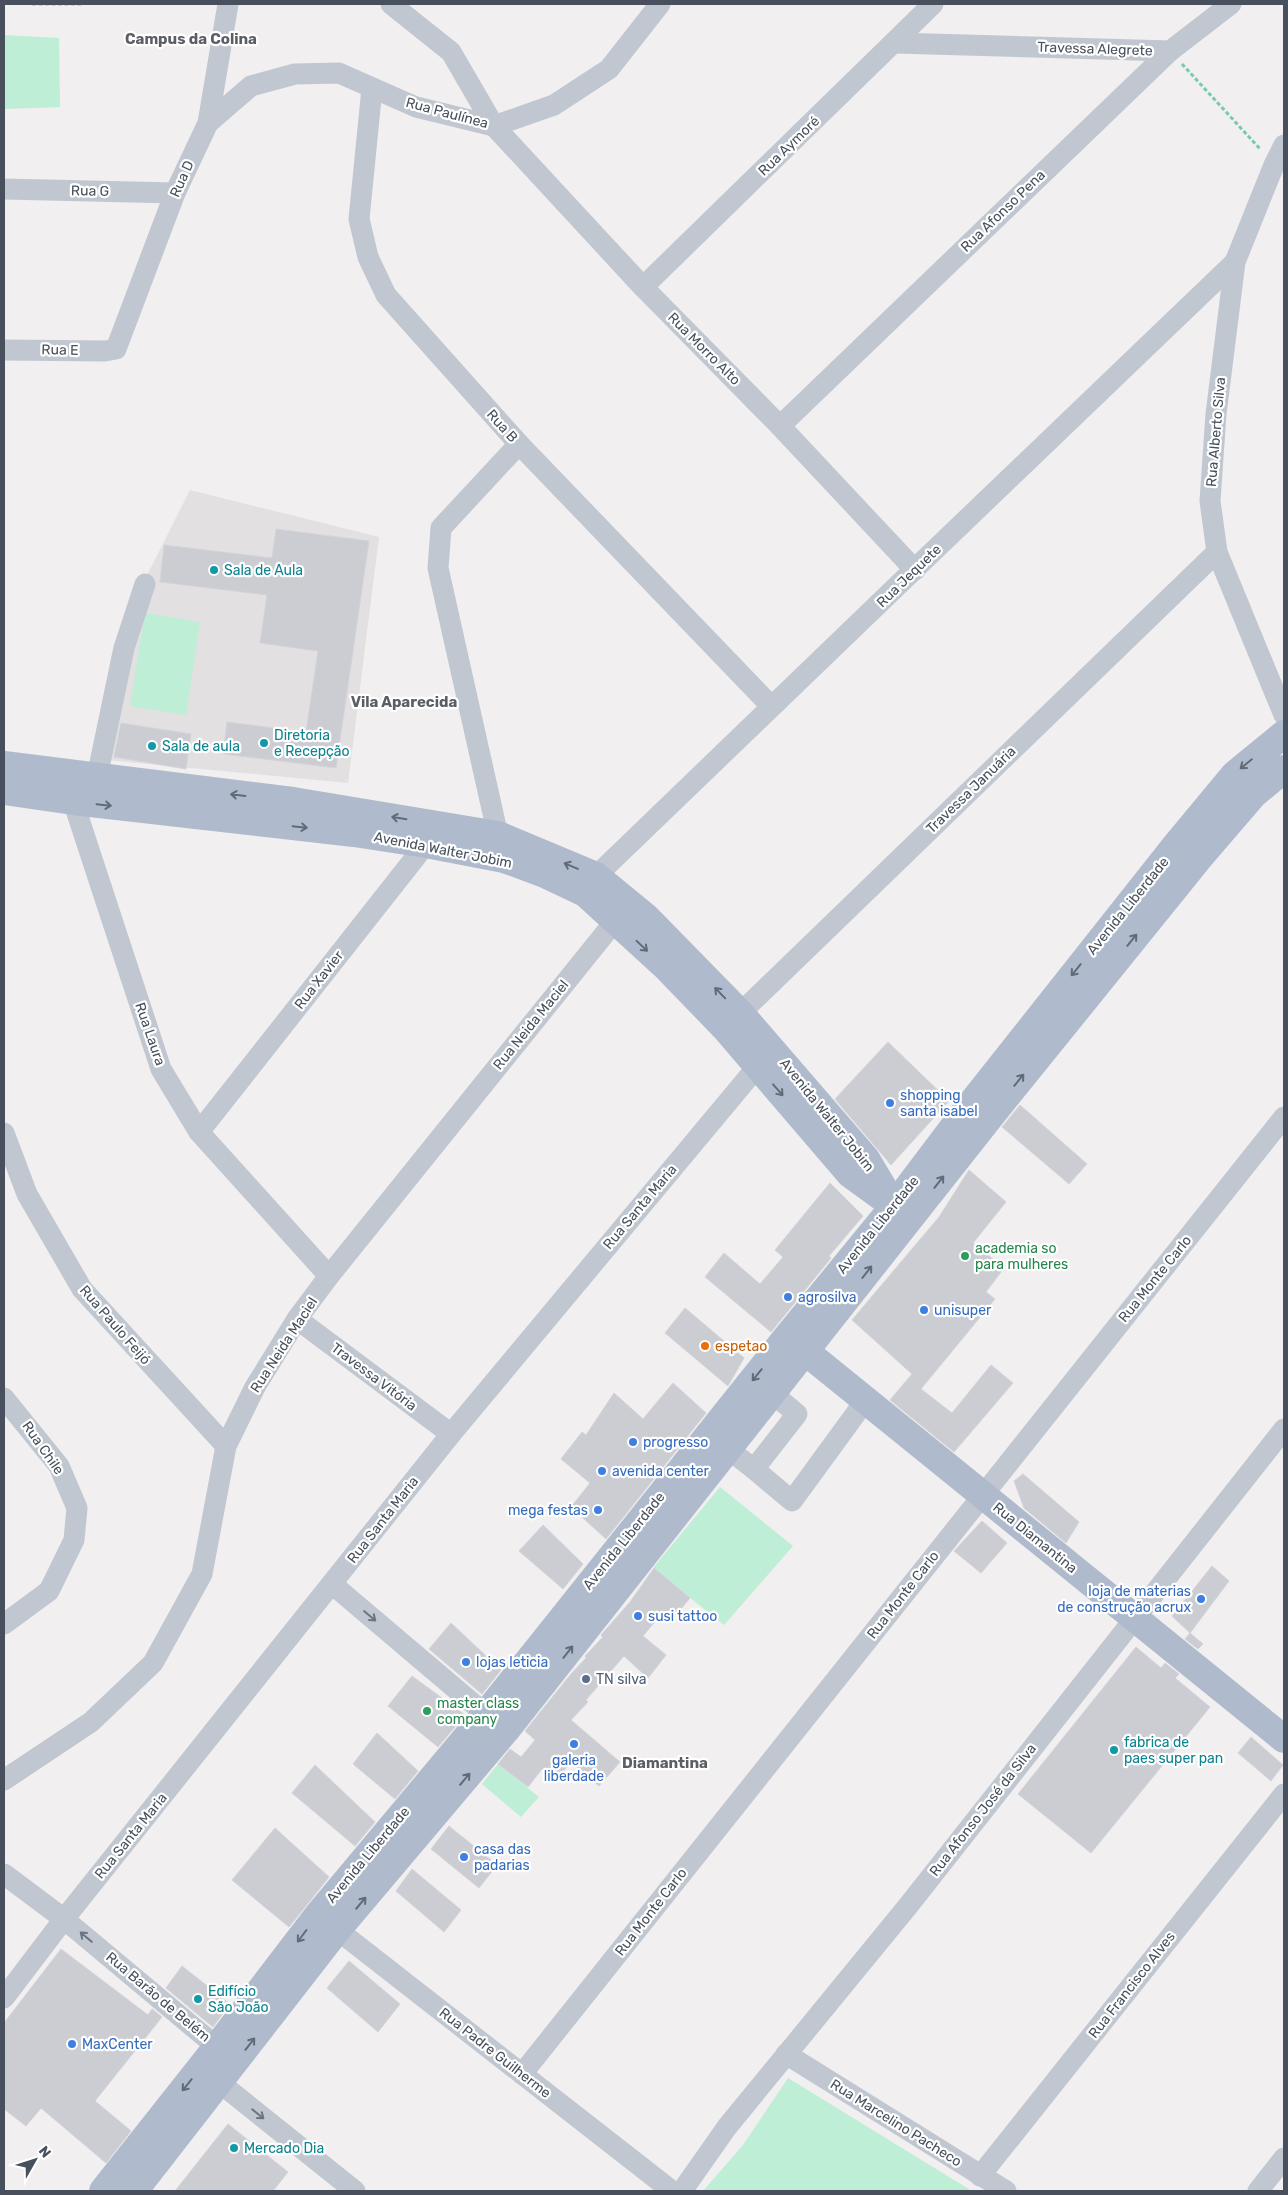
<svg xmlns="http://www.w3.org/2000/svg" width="1288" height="2195" font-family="Rubik,sans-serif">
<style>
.education{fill:#e2e0e1}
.green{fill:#beeed6}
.building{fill:#cccdd3;stroke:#d3d4da}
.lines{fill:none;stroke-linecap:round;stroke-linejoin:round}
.path{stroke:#77cbac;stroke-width:3;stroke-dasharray:4 2.5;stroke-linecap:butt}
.minor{stroke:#c0c7d0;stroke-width:21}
.major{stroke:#afbbcd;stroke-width:28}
.oneway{stroke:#616b78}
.oneway2{stroke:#6b747f}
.culture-dot{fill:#0f9aa8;stroke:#fff;stroke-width:2}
.shop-dot{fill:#3f7fe0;stroke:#fff;stroke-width:2}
.leisure-dot{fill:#2e9e5b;stroke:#fff;stroke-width:2}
.food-dot{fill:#e8710a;stroke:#fff;stroke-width:2}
.service-dot{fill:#5c6f8a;stroke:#fff;stroke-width:2}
.labels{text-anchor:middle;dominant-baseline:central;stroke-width:4.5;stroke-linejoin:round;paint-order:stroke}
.street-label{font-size:14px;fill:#47505c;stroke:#fff}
.culture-label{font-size:14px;fill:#0d838f;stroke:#fff;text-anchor:start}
.shop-label{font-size:14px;fill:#366cbe;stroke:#fff;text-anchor:start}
.leisure-label{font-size:14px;fill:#27864d;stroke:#fff;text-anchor:start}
.food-label{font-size:14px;fill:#c56008;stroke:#fff;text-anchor:start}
.service-label{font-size:14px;fill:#4e5e75;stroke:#fff;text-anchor:start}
.neighbourhood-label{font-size:15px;font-weight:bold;fill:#5b5e64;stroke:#fff}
</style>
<rect width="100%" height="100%" fill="#f1efef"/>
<!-- education -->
<path class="education" d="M190 490 379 537 348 783 96 759 128 613Z"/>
<!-- green -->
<g class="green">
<path d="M4 35 59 38 60 107 4 109Z"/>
<path d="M145 613 200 622 186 715 130 706Z"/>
<path d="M720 1487 793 1546 724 1625 653 1568Z"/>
<path d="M498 1764 539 1797 521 1817 482 1784Z"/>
<path d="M788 2078 972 2191H703L743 2145Z"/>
</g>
<!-- building -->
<g class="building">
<path d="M276 529 369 541 336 768 223 754 227 722 306 732 318 651 260 643 267 595 160 582 164 545 272 558Z"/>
<path d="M121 723 191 734 186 769 114 757Z"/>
<path d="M888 1042 949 1101 891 1165 835 1099Z"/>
<path d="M1020 1105 1087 1164 1069 1184 1002 1127Z"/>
<path d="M969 1170 1006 1202 973 1243 1004 1268 986 1292 995 1299 921 1389 952 1413 991 1365 1013 1383 954 1452 890 1400 912 1374 852 1320 939 1217Z"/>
<path d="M830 1183 863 1216 829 1256 831 1258 771 1332 705 1277 724 1253 760 1284 783 1257 775 1250Z"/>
<path d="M685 1308 744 1358 728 1386 665 1333Z"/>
<path d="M673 1383 706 1413 606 1539 571 1507 590 1483 561 1459 582 1432 586 1435 614 1393 643 1419Z"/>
<path d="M1023 1474 1079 1522 1066 1543 1024 1508 1014 1481Z"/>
<path d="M982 1521 1007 1543 981 1573 954 1551Z"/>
<path d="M543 1525 583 1564 563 1589 519 1551Z"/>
<path d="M1212 1566 1229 1581 1190 1633 1172 1616Z"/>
<path d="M654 1568 690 1598 671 1621 662 1613 643 1636 666 1655 648 1678 624 1656 586 1700 588 1702 571 1720 620 1762 599 1786 571 1762 556 1780 542 1769 528 1787 498 1764 510 1749 521 1757 535 1740 525 1731 571 1674 586 1658 585 1656 603 1637 601 1635 630 1602Z"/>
<path d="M451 1623 501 1670 482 1694 429 1649Z"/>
<path d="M1190 1633 1203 1644 1198 1649 1185 1639Z"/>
<path d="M1136 1647 1161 1668 1165 1663 1179 1674 1175 1678 1210 1707 1091 1853 1018 1794Z"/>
<path d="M412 1676 465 1715 438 1747 388 1706Z"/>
<path d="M377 1733 418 1771 395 1799 353 1764Z"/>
<path d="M1251 1737 1283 1765 1271 1781 1238 1753Z"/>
<path d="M315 1765 375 1822 355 1846 292 1793Z"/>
<path d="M449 1826 497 1865 479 1888 431 1849Z"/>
<path d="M275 1828 329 1877 289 1927 232 1880Z"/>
<path d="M412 1869 461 1910 444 1932 396 1891Z"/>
<path d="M61 1949 148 2015 152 2009 162 2017 95 2101 131 2131 106 2163 41 2108 26 2126 4 2109V2023Z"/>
<path d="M349 1961 400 2004 378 2032 327 1988Z"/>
<path d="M182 1966 230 2004 213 2027 166 1988Z"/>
<path d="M228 2124 288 2172 273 2191H175Z"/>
</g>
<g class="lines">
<!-- path -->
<g class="path">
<path d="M32 4H81"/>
<path d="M1182 64 1261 150"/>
</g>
<!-- minor -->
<g class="minor">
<path d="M391 4 451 52 494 126 643 287 780 426 915 570"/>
<path d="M895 43 1170 51"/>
<path d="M372 88 359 219 368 257 386 295 519 444 771 706"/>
<path d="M208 123 251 86 295 74 339 73 416 107 494 126 554 105 609 69 660 4"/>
<path d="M1284 145 1274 165 1235 262 1216 414 1210 501 1217 552 1284 715"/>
<path d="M4 189 175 193"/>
<path d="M643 287 933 4"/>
<path d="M4 350 105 351 116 349 175 193 208 123 228 4"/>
<path d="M780 426 1170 51 1231 4"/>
<path d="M97 777 124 648 145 584"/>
<path d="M73 801 161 1069 199 1132 329 1276"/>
<path d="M501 849 438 568 441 528 519 444"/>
<path d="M588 888 596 876C808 670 1022 467 1235 262"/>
<path d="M730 1023 1217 552"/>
<path d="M199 1132 426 844V831"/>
<path d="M4 1133 27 1194 82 1289 226 1446"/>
<path d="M297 1319 451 1434"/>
<path d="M4 1398 59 1466 77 1508 74 1540 49 1591 4 1624"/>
<path d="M728 1449 754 1469 797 1414 772 1393"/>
<path d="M754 1469 792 1501 865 1401"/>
<path d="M332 1584 496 1723"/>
<path d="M4 1780 91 1722 153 1663 202 1574 226 1446 255 1387 297 1319 329 1276 615 921"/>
<path d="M4 1874 64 1919 217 2047 221 2071 220 2083 355 2191"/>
<path d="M326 1921 672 2191"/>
<path d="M4 1998 64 1919 451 1434 767 1055"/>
<path d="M786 2054 1006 2191"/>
<path d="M522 2074 1284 1117"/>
<path d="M980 2176 1284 1794"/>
<path d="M682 2191 727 2127 908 1906 1284 1429"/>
<path d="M1258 2191 1284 2158"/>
</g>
<!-- major -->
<g class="major">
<path d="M4 765 293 801 498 835 596 876 646 917 740 1013 866 1159 888 1196"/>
<path d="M4 791 73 801 354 833 426 844 504 859 545 874 585 893 667 968 725 1028 850 1174 894 1206 908 1219"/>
<path d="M790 1339 1284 1739"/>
<path d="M103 2191 217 2047 318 1915 486 1714 787 1337 894 1206 971 1104 1176 845 1235 774 1284 734"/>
<path d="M134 2191 337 1930 506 1730 989 1118 1199 858 1254 794 1284 769"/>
</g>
</g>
<!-- one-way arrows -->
<defs><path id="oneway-shaft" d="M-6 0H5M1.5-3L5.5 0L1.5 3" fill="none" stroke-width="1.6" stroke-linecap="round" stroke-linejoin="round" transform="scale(1.25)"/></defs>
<g class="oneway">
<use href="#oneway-shaft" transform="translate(1246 764) rotate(141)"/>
<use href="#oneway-shaft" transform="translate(238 795) rotate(-173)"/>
<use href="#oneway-shaft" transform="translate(104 805) rotate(6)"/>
<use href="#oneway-shaft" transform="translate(399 818) rotate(-171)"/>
<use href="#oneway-shaft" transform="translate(300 827) rotate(6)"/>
<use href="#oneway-shaft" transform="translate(571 866) rotate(-157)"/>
<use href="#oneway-shaft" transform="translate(1132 940) rotate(-51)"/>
<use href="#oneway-shaft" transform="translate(642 946) rotate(43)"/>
<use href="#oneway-shaft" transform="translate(1076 970) rotate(129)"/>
<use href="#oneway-shaft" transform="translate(720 993) rotate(-134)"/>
<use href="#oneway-shaft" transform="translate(1019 1080) rotate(-51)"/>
<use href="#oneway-shaft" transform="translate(778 1090) rotate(49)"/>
<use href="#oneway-shaft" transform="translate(939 1182) rotate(-52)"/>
<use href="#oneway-shaft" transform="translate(867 1272) rotate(-52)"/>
<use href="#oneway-shaft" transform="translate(757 1375) rotate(129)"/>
<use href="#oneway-shaft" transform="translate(568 1652) rotate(-52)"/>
<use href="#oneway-shaft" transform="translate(465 1779) rotate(-50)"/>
<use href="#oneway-shaft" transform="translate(361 1903) rotate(-50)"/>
<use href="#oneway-shaft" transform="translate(302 1936) rotate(127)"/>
<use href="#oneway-shaft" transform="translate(250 2044) rotate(-52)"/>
<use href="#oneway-shaft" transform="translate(187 2085) rotate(129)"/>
</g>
<g class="oneway2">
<use href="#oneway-shaft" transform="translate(370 1616) rotate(40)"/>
<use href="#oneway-shaft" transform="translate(86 1937) rotate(-140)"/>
<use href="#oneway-shaft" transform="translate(258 2114) rotate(39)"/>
</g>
<!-- markers -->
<g class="culture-dot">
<circle cx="214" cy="570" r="5"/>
<circle cx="264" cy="743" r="5"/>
<circle cx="152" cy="746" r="5"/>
<circle cx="1114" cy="1750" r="5"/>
<circle cx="198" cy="1999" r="5"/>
<circle cx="234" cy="2148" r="5"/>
</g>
<g class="shop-dot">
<circle cx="890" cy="1103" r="5"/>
<circle cx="788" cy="1297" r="5"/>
<circle cx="924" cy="1310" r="5"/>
<circle cx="633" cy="1442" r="5"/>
<circle cx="602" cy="1471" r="5"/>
<circle cx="598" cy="1510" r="5"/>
<circle cx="1201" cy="1599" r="5"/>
<circle cx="638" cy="1616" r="5"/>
<circle cx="466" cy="1662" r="5"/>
<circle cx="574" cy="1744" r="5"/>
<circle cx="464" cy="1857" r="5"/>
<circle cx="72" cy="2044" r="5"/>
</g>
<g class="leisure-dot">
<circle cx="965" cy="1256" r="5"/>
<circle cx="427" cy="1711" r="5"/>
</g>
<circle class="food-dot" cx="705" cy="1346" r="5"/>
<circle class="service-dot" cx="586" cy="1679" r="5"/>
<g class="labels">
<!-- street labels -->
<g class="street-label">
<text transform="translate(1095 49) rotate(2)">Travessa Alegrete</text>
<text transform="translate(447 113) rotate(15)">Rua Paulínea</text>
<text transform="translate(789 146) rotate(-44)">Rua Aymoré</text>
<text transform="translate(182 179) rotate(-66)">Rua D</text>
<text transform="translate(90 191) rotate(1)">Rua G</text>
<text transform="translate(1003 211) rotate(-44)">Rua Afonso Pena</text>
<text transform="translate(704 349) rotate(45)">Rua Morro Alto</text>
<text transform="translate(60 350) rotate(1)">Rua E</text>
<text transform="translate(502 426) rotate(48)">Rua B</text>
<text transform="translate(1216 432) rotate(-85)">Rua Alberto Silva</text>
<text transform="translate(909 576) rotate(-44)">Rua Jequete</text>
<text transform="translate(971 790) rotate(-44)">Travessa Januária</text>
<text transform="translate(443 850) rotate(11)">Avenida Walter Jobim</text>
<text transform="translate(1128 906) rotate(-51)">Avenida Liberdade</text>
<text transform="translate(319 980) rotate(-52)">Rua Xavier</text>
<text transform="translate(531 1025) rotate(-51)">Rua Neida Maciel</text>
<text transform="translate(150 1034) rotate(71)">Rua Laura</text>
<text transform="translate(827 1115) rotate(51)">Avenida Walter Jobim</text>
<text transform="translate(640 1207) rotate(-50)">Rua Santa Maria</text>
<text transform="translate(878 1225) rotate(-51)">Avenida Liberdade</text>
<text transform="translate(1155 1279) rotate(-51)">Rua Monte Carlo</text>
<text transform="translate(115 1325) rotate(49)">Rua Paulo Feijó</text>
<text transform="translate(284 1345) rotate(-57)">Rua Neida Maciel</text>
<text transform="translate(374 1377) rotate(37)">Travessa Vitória</text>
<text transform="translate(43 1448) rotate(55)">Rua Chile</text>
<text transform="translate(383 1520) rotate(-52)">Rua Santa Maria</text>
<text transform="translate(1035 1538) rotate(39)">Rua Diamantina</text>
<text transform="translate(624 1541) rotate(-51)">Avenida Liberdade</text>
<text transform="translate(903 1595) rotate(-52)">Rua Monte Carlo</text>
<text transform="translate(983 1810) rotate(-52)">Rua Afonso José da Silva</text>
<text transform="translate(131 1836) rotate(-51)">Rua Santa Maria</text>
<text transform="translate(368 1855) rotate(-50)">Avenida Liberdade</text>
<text transform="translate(651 1912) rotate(-52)">Rua Monte Carlo</text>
<text transform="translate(1132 1985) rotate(-52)">Rua Francisco Alves</text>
<text transform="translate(158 1997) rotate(40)">Rua Barão de Belém</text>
<text transform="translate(495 2053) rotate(38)">Rua Padre Guilherme</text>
<text transform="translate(896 2123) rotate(32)">Rua Marcelino Pacheco</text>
</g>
<!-- culture labels -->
<g class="culture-label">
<text x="224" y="570">Sala de Aula</text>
<text x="274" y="735">Diretoria<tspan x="274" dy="16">e Recepção</tspan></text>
<text x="162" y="746">Sala de aula</text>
<text x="1124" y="1742">fabrica de<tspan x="1124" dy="16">paes super pan</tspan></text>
<text x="208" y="1991">Edifício<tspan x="208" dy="16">São João</tspan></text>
<text x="244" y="2148">Mercado Dia</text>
</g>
<!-- shop labels -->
<g class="shop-label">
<text x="900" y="1095">shopping<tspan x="900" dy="16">santa isabel</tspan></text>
<text x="798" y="1297">agrosilva</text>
<text x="934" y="1310">unisuper</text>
<text x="643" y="1442">progresso</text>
<text x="612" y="1471">avenida center</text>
<text x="588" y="1510" text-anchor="end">mega festas</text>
<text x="1191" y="1591" text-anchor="end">loja de materias<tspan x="1191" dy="16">de construção acrux</tspan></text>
<text x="648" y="1616">susi tattoo</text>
<text x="476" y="1662">lojas leticia</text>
<text x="574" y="1760" text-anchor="middle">galeria<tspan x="574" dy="16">liberdade</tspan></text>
<text x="474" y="1849">casa das<tspan x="474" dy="16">padarias</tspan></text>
<text x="82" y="2044">MaxCenter</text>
</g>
<!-- leisure labels -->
<g class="leisure-label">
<text x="975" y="1248">academia so<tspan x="975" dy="16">para mulheres</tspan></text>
<text x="437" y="1703">master class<tspan x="437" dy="16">company</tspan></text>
</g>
<!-- food labels -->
<g class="food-label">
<text x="715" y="1346">espetao</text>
</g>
<!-- service labels -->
<g class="service-label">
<text x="596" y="1679">TN silva</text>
</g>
<!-- neighbourhood labels -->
<g class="neighbourhood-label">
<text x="191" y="39">Campus da Colina</text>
<text x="404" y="702">Vila Aparecida</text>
<text x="665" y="1763">Diamantina</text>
</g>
</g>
<!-- border -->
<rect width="1288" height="2195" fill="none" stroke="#47505c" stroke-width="10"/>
<!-- north arrow -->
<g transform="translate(35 2160) rotate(51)" stroke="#ffffff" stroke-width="4" paint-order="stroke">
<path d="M0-4L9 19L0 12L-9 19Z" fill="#47505c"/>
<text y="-8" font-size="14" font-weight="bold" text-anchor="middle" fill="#47505c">N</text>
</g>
</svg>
